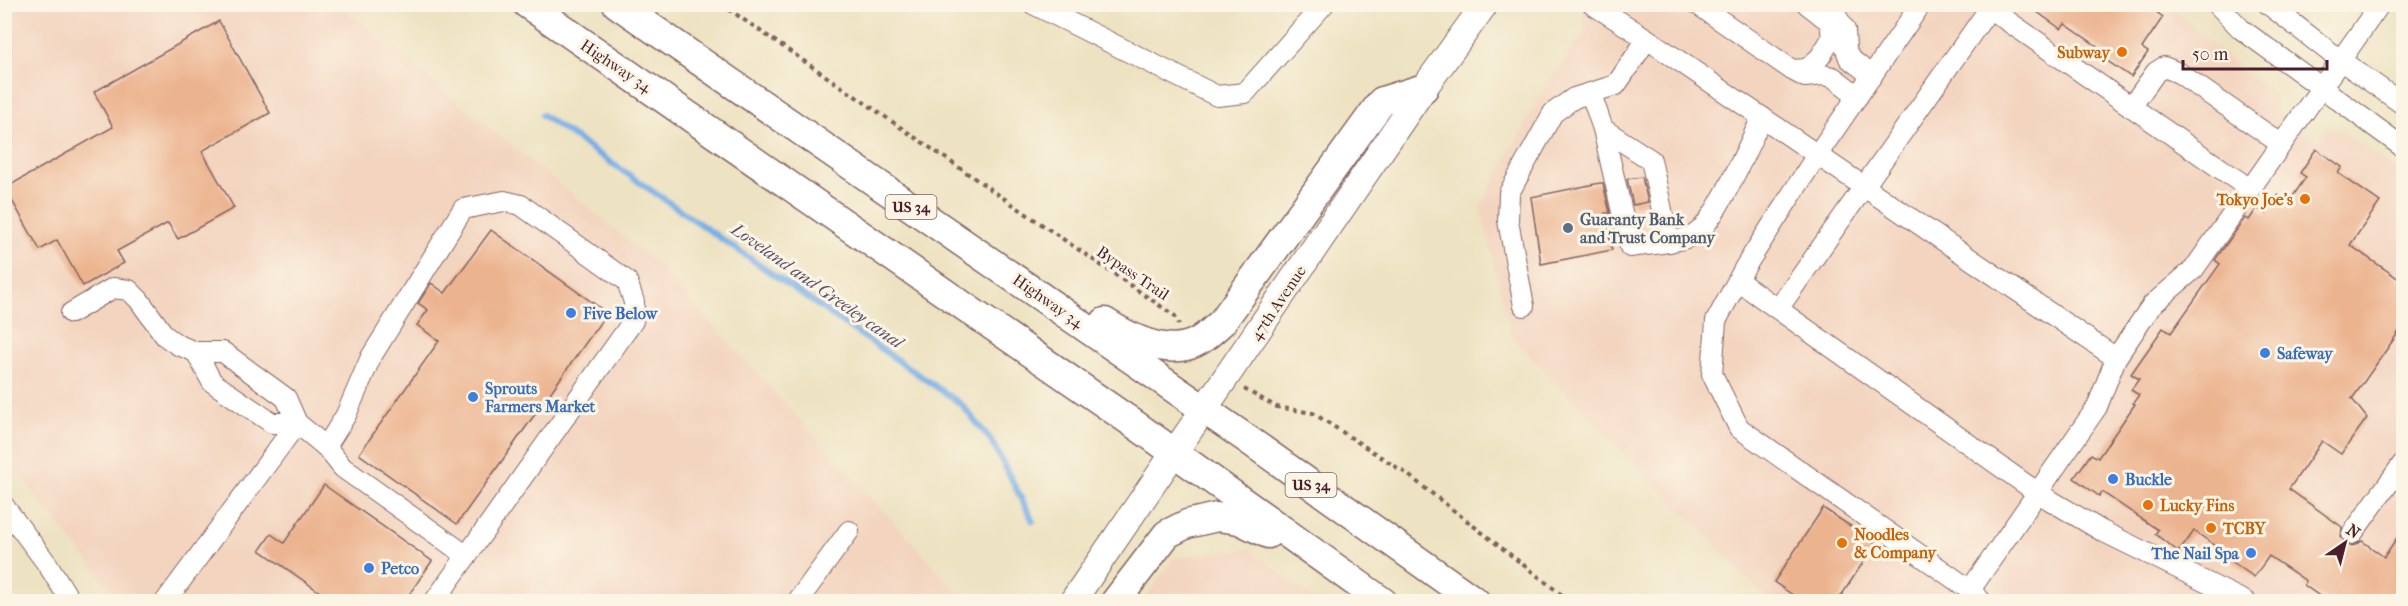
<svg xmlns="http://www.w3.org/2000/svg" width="2408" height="606" font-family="'IM FELL French Canon',serif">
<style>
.built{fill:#f3d4bf}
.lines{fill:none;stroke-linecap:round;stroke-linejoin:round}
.stream{stroke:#77aee6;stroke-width:6}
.building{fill:#ecb38f}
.minor-casing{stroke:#836360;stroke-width:22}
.major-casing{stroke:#836360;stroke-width:28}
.highway-casing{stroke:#836360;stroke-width:31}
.path{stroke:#836360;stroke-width:4;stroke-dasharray:4.5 4.5;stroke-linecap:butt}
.minor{stroke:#fff;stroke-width:20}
.major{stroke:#fff;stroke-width:26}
.highway{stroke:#fff;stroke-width:28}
.food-dot{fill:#e8710a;stroke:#fcf5e5;stroke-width:2}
.service-dot{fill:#5c6f8a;stroke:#fcf5e5;stroke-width:2}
.shop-dot{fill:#3f7fe0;stroke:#fcf5e5;stroke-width:2}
.labels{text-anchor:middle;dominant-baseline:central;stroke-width:6;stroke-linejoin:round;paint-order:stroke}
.shield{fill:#fcf5e5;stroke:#7f5f63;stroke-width:1.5}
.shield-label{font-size:15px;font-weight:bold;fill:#4a1f2b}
.food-label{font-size:16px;font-weight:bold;fill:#c56008;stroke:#fcf5e5;text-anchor:start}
.street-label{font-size:16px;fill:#4a1f2b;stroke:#fcf5e5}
.service-label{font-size:16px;font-weight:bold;fill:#4e5e75;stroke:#fcf5e5;text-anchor:start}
.shop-label{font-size:16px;font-weight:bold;fill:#366cbe;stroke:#fcf5e5;text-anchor:start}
.water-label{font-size:18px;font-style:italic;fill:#5a516c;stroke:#fcf5e5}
</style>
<rect width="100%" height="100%" fill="#fcf5e5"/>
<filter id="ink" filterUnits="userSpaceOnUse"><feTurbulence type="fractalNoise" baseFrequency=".0167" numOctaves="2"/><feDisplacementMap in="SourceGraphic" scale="12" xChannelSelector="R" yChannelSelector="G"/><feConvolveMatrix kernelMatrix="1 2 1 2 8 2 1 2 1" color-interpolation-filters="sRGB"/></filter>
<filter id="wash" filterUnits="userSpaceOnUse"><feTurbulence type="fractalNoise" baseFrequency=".008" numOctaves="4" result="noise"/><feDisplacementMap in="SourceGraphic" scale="24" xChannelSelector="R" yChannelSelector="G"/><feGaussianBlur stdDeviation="1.35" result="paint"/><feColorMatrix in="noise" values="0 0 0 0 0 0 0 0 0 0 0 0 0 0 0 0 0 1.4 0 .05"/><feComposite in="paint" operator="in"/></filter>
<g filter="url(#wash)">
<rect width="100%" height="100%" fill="#ede2c1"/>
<!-- built -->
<g class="built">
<path d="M5 5H339L656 263 966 601H120L5 457Z"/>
<path d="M1583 5H2167L2238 67 2274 94 2276 111 2318 141 2326 129 2338 128 2403 176V601H1769L1512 337 1480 206 1544 89 1583 33Z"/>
<path d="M1250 549 1315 601H1143L1174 558Z"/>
</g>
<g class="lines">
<!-- stream -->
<path class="stream" d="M542 115 961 404 991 440 1033 521"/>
</g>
<g id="blocks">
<!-- building -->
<g class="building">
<path d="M2026 4H2145L2163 17 2142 48 2148 52 2131 77 2106 60 2110 55 2065 24 2061 29Z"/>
<path d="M219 21 270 113 202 151 234 208 178 239 168 223 117 251 124 263 83 286 57 240 40 250 5 188 113 127 94 92Z"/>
<path d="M2316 149 2342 167 2338 173 2380 202 2350 245 2403 282V326L2352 399 2367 418 2341 454 2322 441 2289 489 2342 527 2341 538 2350 546 2356 545 2362 541 2384 557 2403 529V602H2328L2304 585 2306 581 2269 556 2254 577 2230 560 2232 557 2194 531 2179 552 2155 534 2158 530 2102 492 2099 496 2074 478 2091 454 2098 458 2135 404 2133 403 2139 395 2131 390 2139 379 2131 374 2163 328 2171 333 2220 264 2215 260 2245 218 2249 220 2257 208 2266 214 2278 195 2289 202 2306 177 2300 173Z"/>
<path d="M1642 177 1648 202 1633 205 1627 179Z"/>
<path d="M1600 183H1603L1610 213H1605L1612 250 1541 264 1531 197Z"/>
<path d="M491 230 607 313 457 524 359 454 439 341 417 325 428 310 418 303 431 283 445 293Z"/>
<path d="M324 485 432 561 404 602H334L260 550 271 534 284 543Z"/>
<path d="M1823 508 1876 543 1837 602H1803L1774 582Z"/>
</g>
</g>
</g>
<g filter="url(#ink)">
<use href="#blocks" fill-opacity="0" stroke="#836360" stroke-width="1.5"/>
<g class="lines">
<defs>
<g id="minor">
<path d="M1033 4 1217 96 1245 93 1324 4"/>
<path d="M1592 4 1647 39 2116 358"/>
<path d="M1697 4 1792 70 1805 77 1823 75 1833 77 1858 96"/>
<path d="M1921 4 1817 155 1745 267 1716 321 1712 374 1739 428 1970 590 1982 602"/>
<path d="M1983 4 2250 189"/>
<path d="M2217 4 2241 29 2404 148"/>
<path d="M2268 4 2340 60 2404 105"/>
<path d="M1831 7 1845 30 1846 49 1849 58 1872 76"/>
<path d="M1792 70 1807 69 1820 57 1832 38 1830 22 1807 4"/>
<path d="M1591 94 1603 129 1630 247C1645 245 1686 242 1697 233 1718 217 1749 144 1762 117"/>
<path d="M2131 107 2156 72 2164 67 2179 73 2281 144"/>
<path d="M1603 129 1651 160 1669 242"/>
<path d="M1738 281 2038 493 2102 531 2246 602"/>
<path d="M1524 306 1508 221 1509 193 1553 113 1574 98 1616 85 1647 39"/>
<path d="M1778 309 1989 9"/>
<path d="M71 313 113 288 129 290 139 300 165 336 178 345 196 352H223L286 398 297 423 326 447 343 468 467 556"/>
<path d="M196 352 212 382 272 423H297"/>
<path d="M326 447 346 415 371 357 463 209 504 201 521 205 627 281 634 302 633 321 434 602"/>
<path d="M4 506 48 565 71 602"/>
<path d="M2352 534 2404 462"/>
<path d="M1970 590 2097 407 2116 358 2152 305 2194 269 2380 4"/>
<path d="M165 602 297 423"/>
<path d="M797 602 849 531"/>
</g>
<path id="major" d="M1072 602 1424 88 1485 4"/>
<g id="highway">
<path d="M527 4 1137 426 1383 602"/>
<path d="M617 4 1247 439 1476 602"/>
<path d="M1105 322C1127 336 1159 353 1186 346 1200 343 1212 331 1222 322L1382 101 1424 88"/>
<path d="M1115 602 1167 534 1187 524 1217 517 1239 520 1268 534"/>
</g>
</defs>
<!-- minor casing -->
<use href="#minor" class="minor-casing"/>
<!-- major casing -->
<use href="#major" class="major-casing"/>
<!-- highway casing -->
<use href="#highway" class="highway-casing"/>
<!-- path -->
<g class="path">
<path d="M721 4 1175 316 1179 325"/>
<path d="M1244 389 1277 407 1313 413 1407 474 1571 602"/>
</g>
<!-- minor -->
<use href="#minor" class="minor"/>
<!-- major -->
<use href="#major" class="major"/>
<!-- highway -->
<use href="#highway" class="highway"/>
</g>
</g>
<!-- markers -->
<g class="food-dot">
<circle cx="2122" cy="52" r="6"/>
<circle cx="2305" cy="199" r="6"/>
<circle cx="2148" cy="505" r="6"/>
<circle cx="2211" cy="528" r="6"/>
<circle cx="1842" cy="543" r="6"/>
</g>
<circle class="service-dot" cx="1568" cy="228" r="6"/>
<g class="shop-dot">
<circle cx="571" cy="313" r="6"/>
<circle cx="2265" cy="353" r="6"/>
<circle cx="473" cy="397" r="6"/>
<circle cx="2113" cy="479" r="6"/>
<circle cx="2251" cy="553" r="6"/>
<circle cx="369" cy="568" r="6"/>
</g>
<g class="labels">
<!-- shield labels -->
<g class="shield">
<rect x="885.5" y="195" width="51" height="24" rx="4.5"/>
<rect x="1285.5" y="473" width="51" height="24" rx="4.5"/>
</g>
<g class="shield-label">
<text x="911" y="207">US 34</text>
<text x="1311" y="485">US 34</text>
</g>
<!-- food labels -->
<g class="food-label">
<text x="2110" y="52" text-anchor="end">Subway</text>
<text x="2293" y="199" text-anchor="end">Tokyo Joe's</text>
<text x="2160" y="505">Lucky Fins</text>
<text x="2223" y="528">TCBY</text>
<text x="1854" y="534">Noodles<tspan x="1854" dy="18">&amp; Company</tspan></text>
</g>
<!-- street labels -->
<g class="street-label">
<text transform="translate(616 66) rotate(34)">Highway 34</text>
<text transform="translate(1133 273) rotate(34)">Bypass Trail</text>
<text transform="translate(1048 301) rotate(35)">Highway 34</text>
<text transform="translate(1278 303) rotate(-56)">47th Avenue</text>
</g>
<!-- service labels -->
<g class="service-label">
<text x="1580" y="219">Guaranty Bank<tspan x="1580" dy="18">and Trust Company</tspan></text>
</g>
<!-- shop labels -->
<g class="shop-label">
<text x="583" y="313">Five Below</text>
<text x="2277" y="353">Safeway</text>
<text x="485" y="388">Sprouts<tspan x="485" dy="18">Farmers Market</tspan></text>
<text x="2125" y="479">Buckle</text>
<text x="2239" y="553" text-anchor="end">The Nail Spa</text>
<text x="381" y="568">Petco</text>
</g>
<!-- water labels -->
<g class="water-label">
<text transform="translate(817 286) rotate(35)">Loveland and Greeley canal</text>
</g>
</g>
<!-- margin -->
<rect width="2408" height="606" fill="none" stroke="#fcf5e5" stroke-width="24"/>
<!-- north arrow -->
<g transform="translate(2345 543) rotate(35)" stroke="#fcf5e5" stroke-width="4.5" paint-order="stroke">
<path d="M0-4.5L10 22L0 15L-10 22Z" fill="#4a1f2b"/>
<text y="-9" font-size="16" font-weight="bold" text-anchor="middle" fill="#4a1f2b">N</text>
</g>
<!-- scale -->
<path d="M2183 60v9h144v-9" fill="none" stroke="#4a1f2b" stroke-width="3"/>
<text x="2192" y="60" font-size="18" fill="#4a1f2b" stroke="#fcf5e5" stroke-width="4.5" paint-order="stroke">50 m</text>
</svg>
